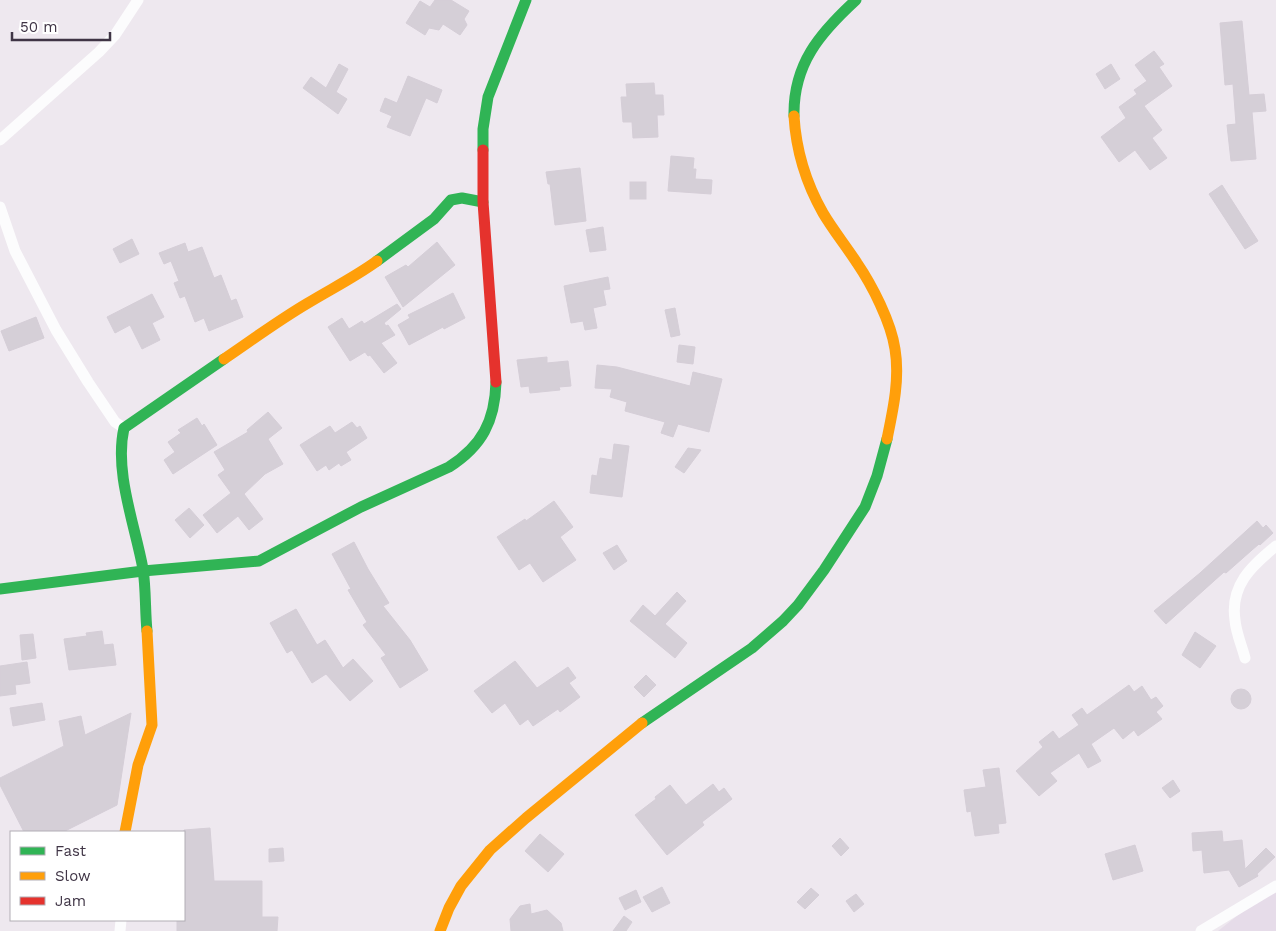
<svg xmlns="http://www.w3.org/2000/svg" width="1276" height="931" font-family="'Work Sans',sans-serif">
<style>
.residential{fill:#e6dce9}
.building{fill:#d5cfd7;stroke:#d5ced7}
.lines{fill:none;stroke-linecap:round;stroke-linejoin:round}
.street{stroke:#fcfcfd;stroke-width:11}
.fast{stroke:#30b455;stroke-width:11}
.slow{stroke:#ff9f0a;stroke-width:11}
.jam{stroke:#e5322d;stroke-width:11}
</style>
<rect width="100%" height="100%" fill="#eee8ef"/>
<!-- residential -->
<path class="residential" d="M1276 885V931H1218Z"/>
<!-- building -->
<g class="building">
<path d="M435 0H451L469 11 464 19 467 25 460 35 443 24 439 30 429 28 425 35 406 23 420 1 430 7Z"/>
<path d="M1242 21 1249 95 1264 94 1266 111 1252 112 1256 159 1231 161 1227 125 1236 124 1233 84 1225 85 1220 23Z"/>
<path d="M1154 51 1164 64 1159 67 1172 86 1144 106 1162 130 1152 138 1167 158 1150 170 1135 150 1119 162 1101 137 1126 118 1119 107 1137 94 1134 90 1147 81 1135 65Z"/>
<path d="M339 64 348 69 336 92 347 99 338 114 303 88 311 77 326 88Z"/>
<path d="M1111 64 1120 79 1105 89 1096 74Z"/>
<path d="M408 76 442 90 437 103 426 98 410 136 387 127 392 116 380 111 385 98 397 103Z"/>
<path d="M654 83 655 95H663L664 115H657L658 137 633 138 632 122H623L621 97H627L626 84Z"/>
<path d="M671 156 694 158 693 169H696L695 179 712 180 711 194 668 191Z"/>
<path d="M580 168 586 221 555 225 550 184H548L546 172Z"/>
<rect x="630" y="182" width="16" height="17"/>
<path d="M1222 185 1258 241 1245 249 1209 194Z"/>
<path d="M603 227 606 250 590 252 586 230Z"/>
<path d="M132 239 139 254 120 263 113 249Z"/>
<path d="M437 242 455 265 403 307 385 277 406 265 408 267Z"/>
<path d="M185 243 188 252 202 247 214 278 221 275 231 301 236 299 243 317 209 331 204 318 195 322 185 296 180 298 174 283 179 281 171 261 164 264 159 253Z"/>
<path d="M608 277 610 289 603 290 606 305 593 308 597 328 585 330 583 321 571 323 564 286Z"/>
<path d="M453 293 465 318 444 329 443 327 409 345 398 325 410 318 408 315Z"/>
<path d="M152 294 164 317 152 323 160 340 142 349 130 325 115 333 107 317Z"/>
<path d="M397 304 401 309 384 323 386 326 388 325 395 335 381 343 397 363 384 373 370 355 368 356 365 352 350 361 328 327 342 318 349 329 362 321 364 324Z"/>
<path d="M675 308 680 335 671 337 665 310Z"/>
<path d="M36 317 44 338 9 351 1 331Z"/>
<path d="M679 345 695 347 693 364 677 362Z"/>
<path d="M547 357V363L568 361 571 386 559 387 560 390 530 393 529 386 521 387 517 360Z"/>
<path d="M597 365 617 367 690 386 693 372 722 379 709 432 678 424 673 437 661 433 665 422 625 411 627 402 610 397 612 389 595 388Z"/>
<path d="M268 412 282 428 268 439 283 464 265 474 244 494 263 519 249 530 238 516 217 533 203 515 231 493 218 475 225 470 214 452 248 432 247 430Z"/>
<path d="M197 418 202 426 204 424 217 445 173 474 164 460 175 452 168 442 181 433 178 430Z"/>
<path d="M352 422 357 428 360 426 367 438 346 452 351 460 341 466 339 463 329 470 326 465 317 471 300 445 330 426 335 433Z"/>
<path d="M614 444 629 446 622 497 590 493 592 475 597 476 600 458 612 460Z"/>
<path d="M688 448 701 450 684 473 675 467Z"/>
<path d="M554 501 573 527 560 537 576 560 543 582 530 563 519 570 497 537 525 519 526 521Z"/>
<path d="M189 508 204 525 190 538 175 520Z"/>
<path d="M1257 521 1263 528 1266 525 1273 533 1260 545 1259 544 1252 550 1226 573 1224 572 1166 624 1154 611 1200 573Z"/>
<path d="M354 542 368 569 389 603 383 606 410 640 428 670 400 688 381 658 386 655 363 625 367 622 348 590 351 589 332 554Z"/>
<path d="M617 545 627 561 614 570 603 553Z"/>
<path d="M677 592 686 601 665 624 687 643 675 658 630 621 643 605 655 616Z"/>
<path d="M296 609 317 645 325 640 343 668 353 659 373 681 350 701 326 674 312 683 292 650 287 653 270 623Z"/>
<path d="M102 631 104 645 113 644 116 665 69 670 64 639 87 636 86 633Z"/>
<path d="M1195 632 1216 646 1200 668 1182 655Z"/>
<path d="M33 634 36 658 22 660 20 635Z"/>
<path d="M515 661 537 688 568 667 576 678 569 683 580 697 560 712 558 709 533 726 528 719 520 725 505 703 492 713 474 691Z"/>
<path d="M27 662 30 683 15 685 16 694 0 696V666Z"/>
<path d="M646 675 656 685 644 697 634 687Z"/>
<path d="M1129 685 1134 692 1142 686 1151 700 1156 697 1163 706 1156 712 1162 719 1138 736 1134 730 1123 739 1114 728 1091 744 1101 761 1088 768 1079 753 1050 773 1057 781 1039 796 1016 771 1043 747 1039 742 1053 731 1059 739 1079 725 1072 715 1082 708 1087 715Z"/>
<circle cx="1241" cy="699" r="10"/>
<path d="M42 703 45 720 13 726 10 708Z"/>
<path d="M131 713 117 805 63 832H24L0 785V778L64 746 59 721 81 716 85 735Z"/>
<path d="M999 768 1006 823 998 824 999 833 975 836 971 811 967 812 964 790 986 787 983 770Z"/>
<path d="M1173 780 1180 791 1170 798 1162 788Z"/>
<path d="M713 784 719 792 724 788 732 799 702 822 704 825 667 855 635 815 656 799 655 797 670 785 686 805Z"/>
<path d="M210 828 214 881H262V917H278L277 931H177V920H184V830Z"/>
<path d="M1222 831 1223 842 1242 840 1245 869 1266 848 1275 857 1257 874 1258 876 1239 887 1229 870 1204 873 1202 850 1193 851 1192 833Z"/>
<path d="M540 834 564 854 548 872 525 851Z"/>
<path d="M840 838 849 848 841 856 832 846Z"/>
<path d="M1135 845 1143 871 1113 880 1105 854Z"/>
<path d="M283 848 284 861 269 862V849Z"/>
<path d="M662 887 670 903 652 912 643 897Z"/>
<path d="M811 888 819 895 805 909 797 902Z"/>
<path d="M636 890 641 902 625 910 619 898Z"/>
<path d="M856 894 864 904 854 912 846 901Z"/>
<path d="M530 904 531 914 547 910 561 923 563 931H511L510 919 520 906Z"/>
<path d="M624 916 632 922 626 931H613Z"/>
</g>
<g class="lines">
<!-- street -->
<g class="street">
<path d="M0 140 99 52 115 35 138 0"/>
<path d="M0 207 15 251 56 330 88 382 115 422 124 428"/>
<path d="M1245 658C1242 646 1236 633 1235 620 1230 586 1251 566 1276 546"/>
<path d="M120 931 121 920"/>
<path d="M1201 931 1276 886"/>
</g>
<!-- fast -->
<g class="fast">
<path d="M794 116C793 64 820 33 856 0"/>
<path d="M483 150V129L488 97 526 0"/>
<path d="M377 261 434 219 451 200 462 198 483 202"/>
<path d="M0 589 143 571 259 561 361 507 449 467C482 446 495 421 496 382"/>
<path d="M147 631C145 611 146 589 143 569 135 525 114 472 124 428L224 359"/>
<path d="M642 723 752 648 783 621 798 605 824 570 865 507 877 476 887 439"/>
</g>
<!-- slow -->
<g class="slow">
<path d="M794 116C796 150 806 183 823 213 833 230 846 246 857 263 872 285 891 322 895 349 900 379 893 410 887 439"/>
<path d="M224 359C252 340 279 320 308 303 331 289 355 277 377 261"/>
<path d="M125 832 138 765 152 725 147 631"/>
<path d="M440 931 449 908 461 886 490 850 526 818 642 723"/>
</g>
<!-- jam -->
<path class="jam" d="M483 150V202L496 382"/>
</g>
<!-- legend -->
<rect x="10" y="831" width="175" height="90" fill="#ffffff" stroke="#b2aeb5"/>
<rect x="20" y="847" width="25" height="8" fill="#30b455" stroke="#b2aeb5"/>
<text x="55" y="856" font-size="15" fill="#3f3445">Fast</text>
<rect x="20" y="872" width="25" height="8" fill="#ff9f0a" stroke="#b2aeb5"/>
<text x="55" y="881" font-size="15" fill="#3f3445">Slow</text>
<rect x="20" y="897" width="25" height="8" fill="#e5322d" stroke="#b2aeb5"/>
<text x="55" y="906" font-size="15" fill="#3f3445">Jam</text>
<!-- scale -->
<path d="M12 32v8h98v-8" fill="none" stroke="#3f3445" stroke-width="2.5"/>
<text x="20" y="32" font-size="15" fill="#3f3445" stroke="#ffffff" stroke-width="4" paint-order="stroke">50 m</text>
</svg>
